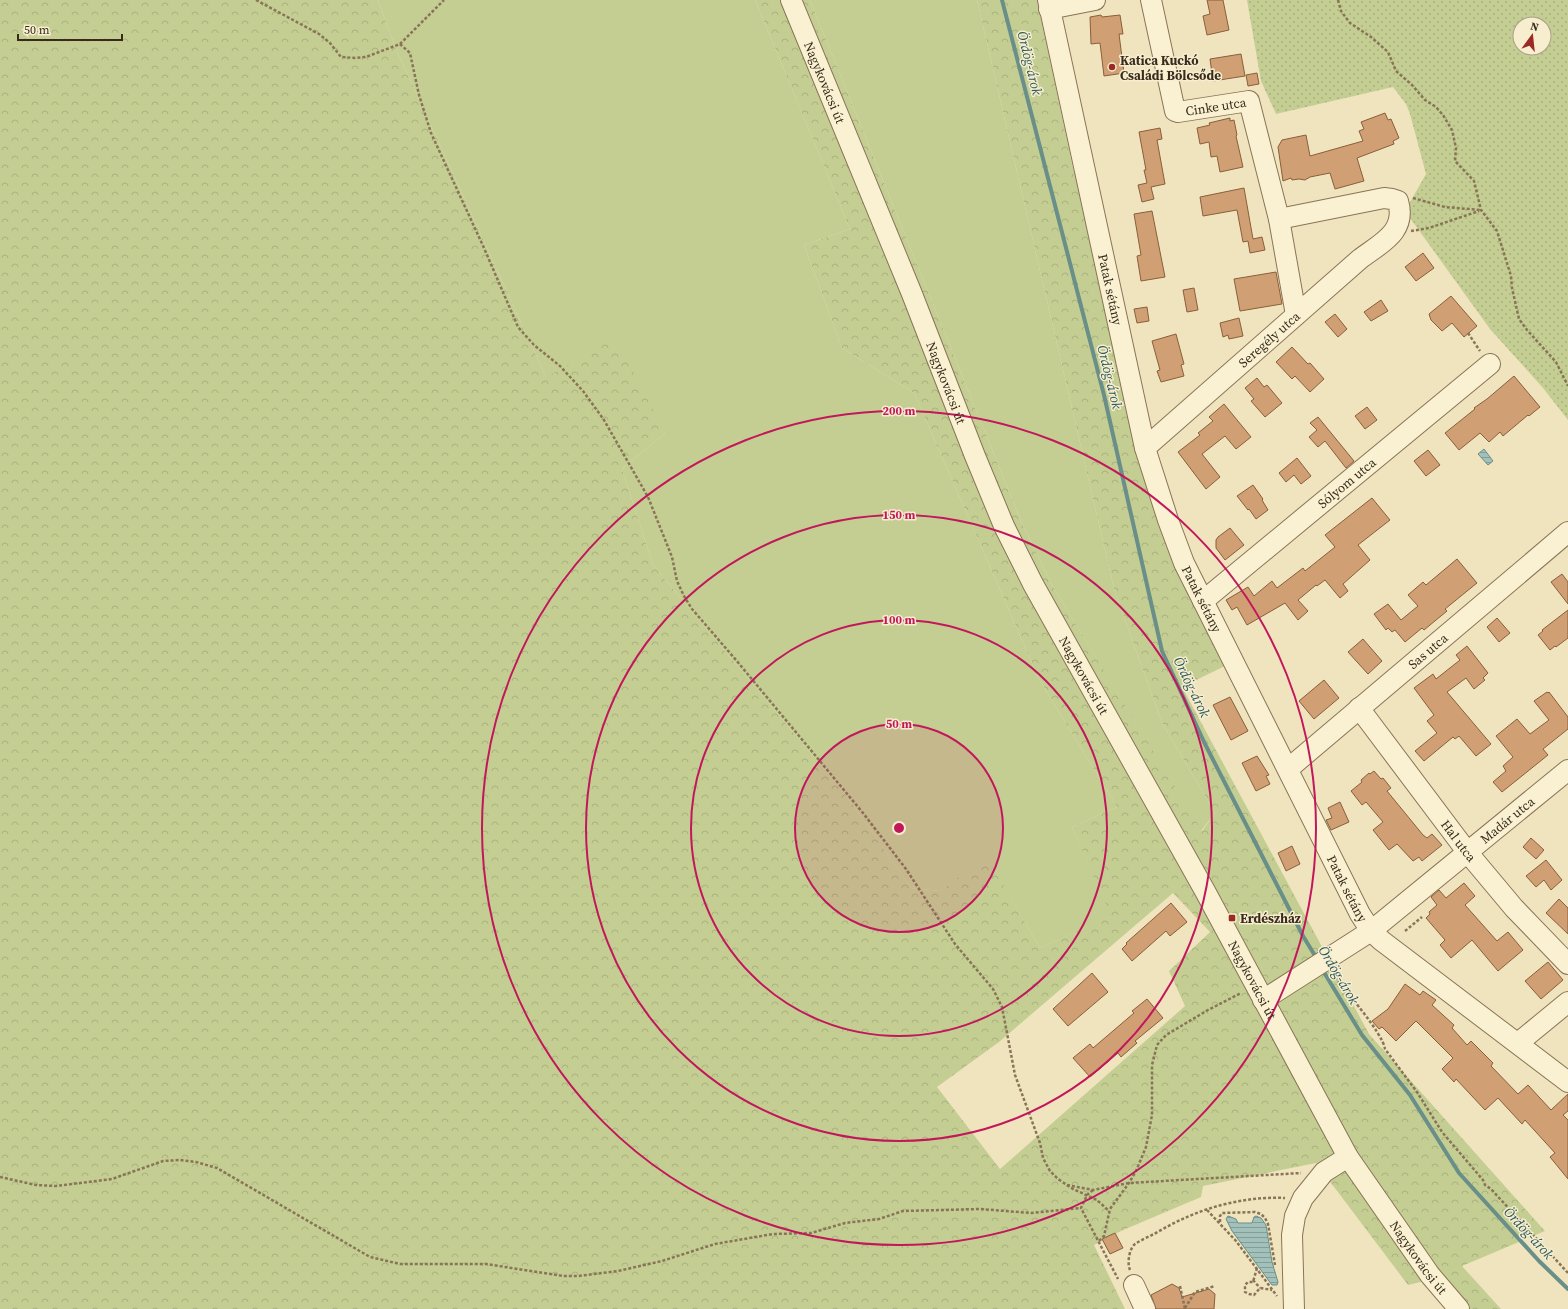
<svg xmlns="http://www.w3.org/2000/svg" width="1568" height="1309" font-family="'Source Serif 4',serif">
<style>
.grass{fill:#c4ce93}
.forest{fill:url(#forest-crowns);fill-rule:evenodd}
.park{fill:url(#park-dots);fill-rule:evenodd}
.water{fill:url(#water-rules);stroke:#698f88}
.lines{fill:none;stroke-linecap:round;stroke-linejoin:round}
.stream{stroke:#698f88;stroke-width:4}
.building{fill:#d09f73;stroke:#895f3b}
.minor-casing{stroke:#897457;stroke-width:22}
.path{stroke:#897457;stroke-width:2.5;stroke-dasharray:3 2;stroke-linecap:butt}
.minor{stroke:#faf1d2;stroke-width:20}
.ring{fill:none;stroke:#c2185b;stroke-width:2}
.poi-dot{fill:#9b2a24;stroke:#f7edcf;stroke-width:1.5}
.labels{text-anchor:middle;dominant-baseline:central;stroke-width:3;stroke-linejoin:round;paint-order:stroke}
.poi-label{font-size:13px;font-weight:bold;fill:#382b1c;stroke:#f7edcf;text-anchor:start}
.street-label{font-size:13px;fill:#382b1c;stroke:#f7edcf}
.water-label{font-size:14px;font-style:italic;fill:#2a5858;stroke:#f7edcf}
.centre{fill:#c2185b;stroke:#f7edcf;stroke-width:2}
.ring-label{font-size:12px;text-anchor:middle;font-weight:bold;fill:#c2185b;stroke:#f7edcf;stroke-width:3;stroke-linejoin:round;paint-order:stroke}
</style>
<defs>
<pattern id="forest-crowns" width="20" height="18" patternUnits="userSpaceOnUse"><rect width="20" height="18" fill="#c4ce93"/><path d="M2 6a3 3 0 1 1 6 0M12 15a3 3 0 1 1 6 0" fill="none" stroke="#a9b17e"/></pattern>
<pattern id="park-dots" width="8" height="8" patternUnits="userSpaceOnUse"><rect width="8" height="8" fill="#c4ce93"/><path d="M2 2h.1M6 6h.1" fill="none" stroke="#a9b17e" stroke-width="1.8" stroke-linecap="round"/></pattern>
<pattern id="water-rules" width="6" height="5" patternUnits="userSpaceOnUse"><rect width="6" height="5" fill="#a2c1ba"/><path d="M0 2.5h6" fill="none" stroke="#859d96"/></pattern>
</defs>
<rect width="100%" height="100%" fill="#f0e4bf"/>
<!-- grass -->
<g class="grass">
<path d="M378 0H755L850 229 804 245 842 348 914 393 1039 679 1117 807 1072 827 1112 916 1040 948 986 856 941 891 911 888 845 794 653 565 622 469 665 433 546 377 396 49Z"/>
<path d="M810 0H977L1114 589 1162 723 1215 813 1201 831 1052 585 1021 521Z"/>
</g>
<!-- forest -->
<path class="forest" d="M0 0H378L396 49 546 377 616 338 665 433 622 469 653 565 845 794 911 888 941 891 986 855 1040 948 1111 916 1072 827 1117 807 1039 679 914 393 842 348 804 245 850 229 755 0H810L1021 521 1052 585 1202 831 1215 813 1162 723 1114 589 977 0H1037L1073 168 1180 580 1231 663 1182 687 1369 1034 1545 1231 1462 1266 1501 1309H1469L1441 1277 1408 1285 1316 1163 1203 1186 1201 1197 1121 1231 1094 1245 1125 1309H0ZM1173 893 1210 932 1169 971 1185 1006 1000 1169 937 1087 999 1042Z"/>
<!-- park -->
<path class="park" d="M1247 0H1568V420L1543 388 1490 329 1405 211 1426 174 1410 114 1406 104 1393 87 1276 114 1261 81ZM1520 24H1544V48H1520Z"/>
<!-- water -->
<g class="water">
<path d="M1484 449 1493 461 1488 465 1478 454Z"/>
<path d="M1228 1216 1236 1219 1238 1223H1252L1254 1217 1256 1216 1261 1218 1266 1225 1272 1262 1278 1282 1277 1285H1272L1232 1231 1226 1219Z"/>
</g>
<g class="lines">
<!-- stream -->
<g class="stream">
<path d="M1002 0 1104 395 1162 651 1205 744 1303 936 1317 959"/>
<path d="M1322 969 1362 1035 1410 1095 1459 1173 1539 1261 1568 1289"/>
</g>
</g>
<!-- building -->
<g class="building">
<path d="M1207 0H1223L1229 30 1207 35 1203 16 1210 14Z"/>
<path d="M1101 15 1102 17 1120 15 1123 34H1119L1124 73 1104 76 1100 43 1091 44 1090 17Z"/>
<path d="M1241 54 1245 76 1213 81 1210 59Z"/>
<path d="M1257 73 1259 84 1248 86 1246 75Z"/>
<path d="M1385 113 1388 120 1391 119 1399 138 1393 141 1394 144 1357 158 1364 181 1335 189 1330 173 1310 177 1305 180 1299 179 1292 180 1291 178 1283 181 1278 147 1282 140 1306 135 1310 156 1363 141 1359 131 1364 129 1361 122Z"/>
<path d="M1230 118V121L1234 120 1237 135 1236 136 1243 167 1220 172 1217 156 1211 157 1209 142 1200 144 1197 128 1210 125 1209 123Z"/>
<path d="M1160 128 1162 139 1157 140 1165 184 1151 187 1154 199 1142 202 1138 185 1147 183 1144 170H1146L1139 132Z"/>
<path d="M1244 188 1253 239 1262 237 1265 250 1250 253 1248 241 1243 242 1237 210 1203 216 1200 197Z"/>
<path d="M1152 211 1165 277 1141 281 1137 256 1141 255 1134 214Z"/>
<path d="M1423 253 1434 268 1416 281 1405 267Z"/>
<path d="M1276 272 1282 304 1240 311 1234 279Z"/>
<path d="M1194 288 1198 310 1187 312 1183 290Z"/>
<path d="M1451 296 1477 326 1464 337 1452 323 1442 331 1431 320 1429 314Z"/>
<path d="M1381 300 1388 311 1371 321 1364 312Z"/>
<path d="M1147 307 1149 321 1137 323 1134 309Z"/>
<path d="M1335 314 1347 329 1338 337 1325 322Z"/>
<path d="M1239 318 1243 336 1229 339 1228 335 1223 337 1220 323Z"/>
<path d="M1176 334 1184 364 1181 365 1184 376 1161 382 1157 371 1160 370 1152 341Z"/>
<path d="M1292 347 1308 364 1310 363 1324 379 1310 392 1295 376 1292 379 1276 362Z"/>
<path d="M1514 376 1540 407 1529 416 1528 415 1503 436 1500 432 1489 442 1480 433 1459 450 1445 433 1475 409 1474 408 1487 399Z"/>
<path d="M1257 378 1264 387 1267 385 1282 403 1265 417 1251 401 1254 399 1245 388Z"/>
<path d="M1224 404 1251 437 1236 449 1225 436 1202 454 1220 477 1206 489 1178 452 1200 435 1198 433 1213 421 1209 417Z"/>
<path d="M1367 407 1377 420 1365 429 1355 416Z"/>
<path d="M1318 417 1354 461 1346 468 1325 441 1318 447 1309 437 1317 430 1310 423Z"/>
<path d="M1428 450 1440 465 1426 476 1414 461Z"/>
<path d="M1297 458 1311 476 1301 484 1294 475 1286 482 1279 473Z"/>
<path d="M1253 485 1263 499 1262 500 1268 510 1256 519 1249 509 1248 510 1237 496Z"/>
<path d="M1372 498 1390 520 1358 545 1370 560 1343 584 1348 591 1340 598 1325 580 1317 586 1316 585 1298 600 1308 611 1298 620 1285 603 1247 625 1237 607 1232 610 1226 600 1248 587 1254 596 1272 581 1277 588 1303 568 1305 571 1335 547 1325 535Z"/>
<path d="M1230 528 1244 545 1225 560 1216 548V540L1218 537Z"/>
<path d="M1457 559 1477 583 1445 609 1447 611 1424 630 1422 628 1405 642 1395 630 1392 632 1388 628 1386 630 1374 614 1388 604 1401 620 1418 606 1408 595 1423 582 1426 585Z"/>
<path d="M1562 574 1568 582V604L1551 582Z"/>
<path d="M1568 610V638L1556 647 1555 646 1550 650 1538 635 1543 631 1542 630Z"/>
<path d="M1497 618 1510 633 1499 642 1487 627Z"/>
<path d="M1363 639 1382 661 1368 674 1348 652Z"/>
<path d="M1467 646 1488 673 1483 678 1485 680 1474 689 1466 678 1447 692 1491 744 1476 756 1459 736 1455 739 1453 737 1424 761 1415 751 1437 733 1427 721 1434 715 1414 688 1433 674 1436 679 1460 660 1456 655Z"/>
<path d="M1324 680 1339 698 1314 719 1299 701Z"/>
<path d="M1547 692 1548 693 1549 692 1568 717V729L1543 749 1548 755 1502 792 1493 782 1506 771 1503 766 1513 757 1496 736 1517 719 1530 734 1549 720 1534 701Z"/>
<path d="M1230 697 1248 731 1231 740 1213 705Z"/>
<path d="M1257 756 1269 775 1266 776 1270 784 1256 791 1242 763Z"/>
<path d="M1374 771 1381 779 1383 778 1391 788 1387 791 1423 835 1427 838 1432 834 1442 845 1422 861 1419 857 1413 861 1397 844 1389 850 1373 830 1383 822 1366 802 1362 805 1351 791 1362 782 1361 780 1369 773 1370 774Z"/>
<path d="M1340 802 1349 822 1331 830 1326 820 1332 818 1328 808Z"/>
<path d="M1531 838 1544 850 1536 859 1523 847Z"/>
<path d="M1292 846 1300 864 1286 871 1278 853Z"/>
<path d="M1546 860 1562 880 1551 890 1544 880 1536 887 1526 876Z"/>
<path d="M1464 883 1475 896 1465 905 1497 941 1508 932 1523 950 1498 971 1472 940 1451 958 1440 945 1445 940 1426 918 1430 914 1429 912 1437 905 1431 897 1439 890 1446 898Z"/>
<path d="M1559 899 1568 908V934L1546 913Z"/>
<path d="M1171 903 1187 922 1170 936 1166 931 1132 961 1122 949 1127 944 1126 943Z"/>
<path d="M1548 962 1563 980 1541 999 1525 981Z"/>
<path d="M1092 973 1108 992 1068 1026 1053 1009Z"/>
<path d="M1405 984 1420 995 1423 991 1436 1000 1432 1005 1454 1025 1452 1028 1467 1045 1471 1041 1493 1063 1491 1066 1518 1094 1528 1085 1551 1110 1568 1094V1111L1563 1115 1568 1120V1179L1550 1157 1555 1153 1525 1120 1522 1124 1498 1098 1485 1110 1456 1079 1454 1082 1442 1069 1453 1058 1416 1021 1396 1041 1382 1027 1379 1029 1372 1021 1388 1009Z"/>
<path d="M1147 999 1163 1018 1135 1041 1137 1043 1121 1057 1118 1053 1090 1077 1073 1058 1090 1044 1093 1048 1134 1013 1132 1011Z"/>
<path d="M1115 1233 1123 1248 1110 1254 1102 1239Z"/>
<path d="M1172 1284 1179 1288 1182 1297 1209 1289 1215 1294 1214 1309H1156L1151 1295Z"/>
</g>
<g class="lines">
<defs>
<g id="minor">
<path id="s1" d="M791 0 912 294 975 456 1004 526 1033 584 1205 891 1348 1157 1430 1275 1459 1309"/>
<path id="s2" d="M1048 0 1145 448 1168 520 1184 563 1360 914 1371 931 1382 941 1568 1082"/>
<path id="s3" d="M1151 0 1175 111 1178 112 1249 101 1279 219 1296 315"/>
<path d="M1049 9 1095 0"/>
<path id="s4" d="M1145 448 1360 259C1381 243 1407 232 1398 201L1392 199 1384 198 1279 219"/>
<path id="s5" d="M1203 601 1490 364"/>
<path id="s6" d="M1359 708 1468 853 1514 908 1568 964"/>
<path id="s7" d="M1288 769 1568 532"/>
<path id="s8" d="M1263 1000 1371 931 1568 770"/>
<path d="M1518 1043 1568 1002"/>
<path d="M1134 1285 1145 1309"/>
<path d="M1294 1309 1292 1235 1295 1216 1303 1198 1324 1172 1348 1157"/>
</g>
</defs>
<!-- minor casing -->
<use href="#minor" class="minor-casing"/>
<!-- path -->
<g class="path">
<path d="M256 0 319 34 330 43 341 57 356 58 366 57 400 44 444 0"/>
<path d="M1338 0 1341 11 1350 23 1371 37 1388 52 1396 71 1412 85 1425 100 1436 107 1443 115 1452 130 1456 148 1455 161 1474 181 1481 210 1497 231 1511 276 1512 288 1519 319 1527 330 1556 362 1568 386"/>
<path d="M400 44 410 53 419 95 431 133 484 248 518 327 534 345 560 366 583 391 604 420 648 497 672 557 677 581 684 596 692 609 736 660 863 813 906 869 955 944 993 989 1002 1007 1015 1075 1040 1143 1043 1158 1050 1171 1058 1179 1073 1189 1097 1200 1109 1211"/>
<path d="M1413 198 1445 207 1481 210"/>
<path d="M1411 231 1429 228 1479 211"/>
<path d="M1468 333 1480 351"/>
<path d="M1405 931 1422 917"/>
<path d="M1337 973 1335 977C1347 993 1382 1032 1385 1049L1417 1092 1442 1132 1483 1180 1485 1185 1491 1189 1568 1273"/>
<path d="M0 1177 36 1185 56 1186 112 1179 163 1161 180 1160 196 1162 217 1168 370 1257 400 1264H486L563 1276H578L618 1271 662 1261 715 1244 773 1234 811 1233 845 1223 879 1219 903 1211 980 1209 1031 1213 1081 1208"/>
<path d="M1067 1185 1093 1190 1129 1183 1301 1173"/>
<path d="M1093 1190 1087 1195 1081 1208 1118 1279"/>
<path d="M1207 1210 1236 1241 1277 1296"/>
<path d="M1220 1222V1216L1222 1213 1255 1212 1261 1214 1265 1218 1268 1224 1275 1265"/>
<path d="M1099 1241 1104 1236 1110 1209 1129 1183 1136 1171 1146 1147 1152 1115V1065L1157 1045 1166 1035 1208 1010 1241 993"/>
<path d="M1257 1268 1253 1282H1248L1245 1285V1292L1249 1294 1254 1295 1260 1288 1272 1290"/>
<path d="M1130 1270C1127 1263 1129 1249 1135 1244 1141 1240 1148 1237 1154 1234 1178 1220 1202 1209 1230 1203 1248 1199 1267 1197 1285 1198"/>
<path d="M1253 1280 1260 1288"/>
<path d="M1180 1286 1185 1309"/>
<path d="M1185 1308 1195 1292 1215 1286"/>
</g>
<!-- minor -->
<use href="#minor" class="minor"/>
</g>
<!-- distance rings -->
<circle cx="899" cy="828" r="104" fill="#c2185b" fill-opacity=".12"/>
<g class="ring">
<circle cx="899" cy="828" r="104"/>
<circle cx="899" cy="828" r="208"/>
<circle cx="899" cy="828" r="313"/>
<circle cx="899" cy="828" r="417"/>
</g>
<!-- markers -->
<g class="poi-dot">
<circle cx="1112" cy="67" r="4"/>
<rect x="1228" y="914" width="8" height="8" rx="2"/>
</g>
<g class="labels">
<!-- poi labels -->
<g class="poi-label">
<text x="1120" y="60">Katica Kuckó<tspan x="1120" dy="15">Családi Bölcsőde</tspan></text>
<text x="1240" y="918">Erdészház</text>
</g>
<!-- street labels -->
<g class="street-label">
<text stroke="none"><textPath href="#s1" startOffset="89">Nagykovácsi út</textPath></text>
<text stroke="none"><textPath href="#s3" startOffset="155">Cinke utca</textPath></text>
<text stroke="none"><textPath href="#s2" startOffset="296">Patak sétány</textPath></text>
<text stroke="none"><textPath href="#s4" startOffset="165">Seregély utca</textPath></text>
<text stroke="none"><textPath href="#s1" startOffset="413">Nagykovácsi út</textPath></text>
<text stroke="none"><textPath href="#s5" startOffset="186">Sólyom utca</textPath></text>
<text stroke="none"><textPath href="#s2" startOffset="620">Patak sétány</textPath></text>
<text stroke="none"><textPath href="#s7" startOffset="183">Sas utca</textPath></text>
<text stroke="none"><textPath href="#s1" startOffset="737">Nagykovácsi út</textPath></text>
<text stroke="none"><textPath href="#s8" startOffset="304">Madár utca</textPath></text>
<text stroke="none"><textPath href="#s6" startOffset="166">Hal utca</textPath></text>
<text stroke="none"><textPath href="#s2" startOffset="944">Patak sétány</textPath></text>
<text stroke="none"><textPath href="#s1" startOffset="1085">Nagykovácsi út</textPath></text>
<text stroke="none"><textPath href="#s1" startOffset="1409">Nagykovácsi út</textPath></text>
</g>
<!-- water labels -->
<g class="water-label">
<text transform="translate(1030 63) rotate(76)">Ördög-árok</text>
<text transform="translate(1110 377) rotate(76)">Ördög-árok</text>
<text transform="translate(1192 687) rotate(64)">Ördög-árok</text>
<text transform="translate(1339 975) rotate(59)">Ördög-árok</text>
<text transform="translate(1529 1233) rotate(47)">Ördög-árok</text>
</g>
</g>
<circle cx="899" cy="828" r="6" class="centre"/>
<g class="ring-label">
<text x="899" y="415">200 m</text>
<text x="899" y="519">150 m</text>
<text x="899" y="624">100 m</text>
<text x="899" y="728">50 m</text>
</g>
<!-- north arrow -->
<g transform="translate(1532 36) rotate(15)"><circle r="19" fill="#f7edcf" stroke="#ab9f87"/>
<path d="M0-3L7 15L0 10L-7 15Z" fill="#9b2a24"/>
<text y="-6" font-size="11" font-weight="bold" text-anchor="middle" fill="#382b1c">N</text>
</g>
<!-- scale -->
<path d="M18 34v6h104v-6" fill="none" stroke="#382b1c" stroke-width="2"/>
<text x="24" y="34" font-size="12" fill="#382b1c" stroke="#f7edcf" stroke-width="3" paint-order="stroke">50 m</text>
</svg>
